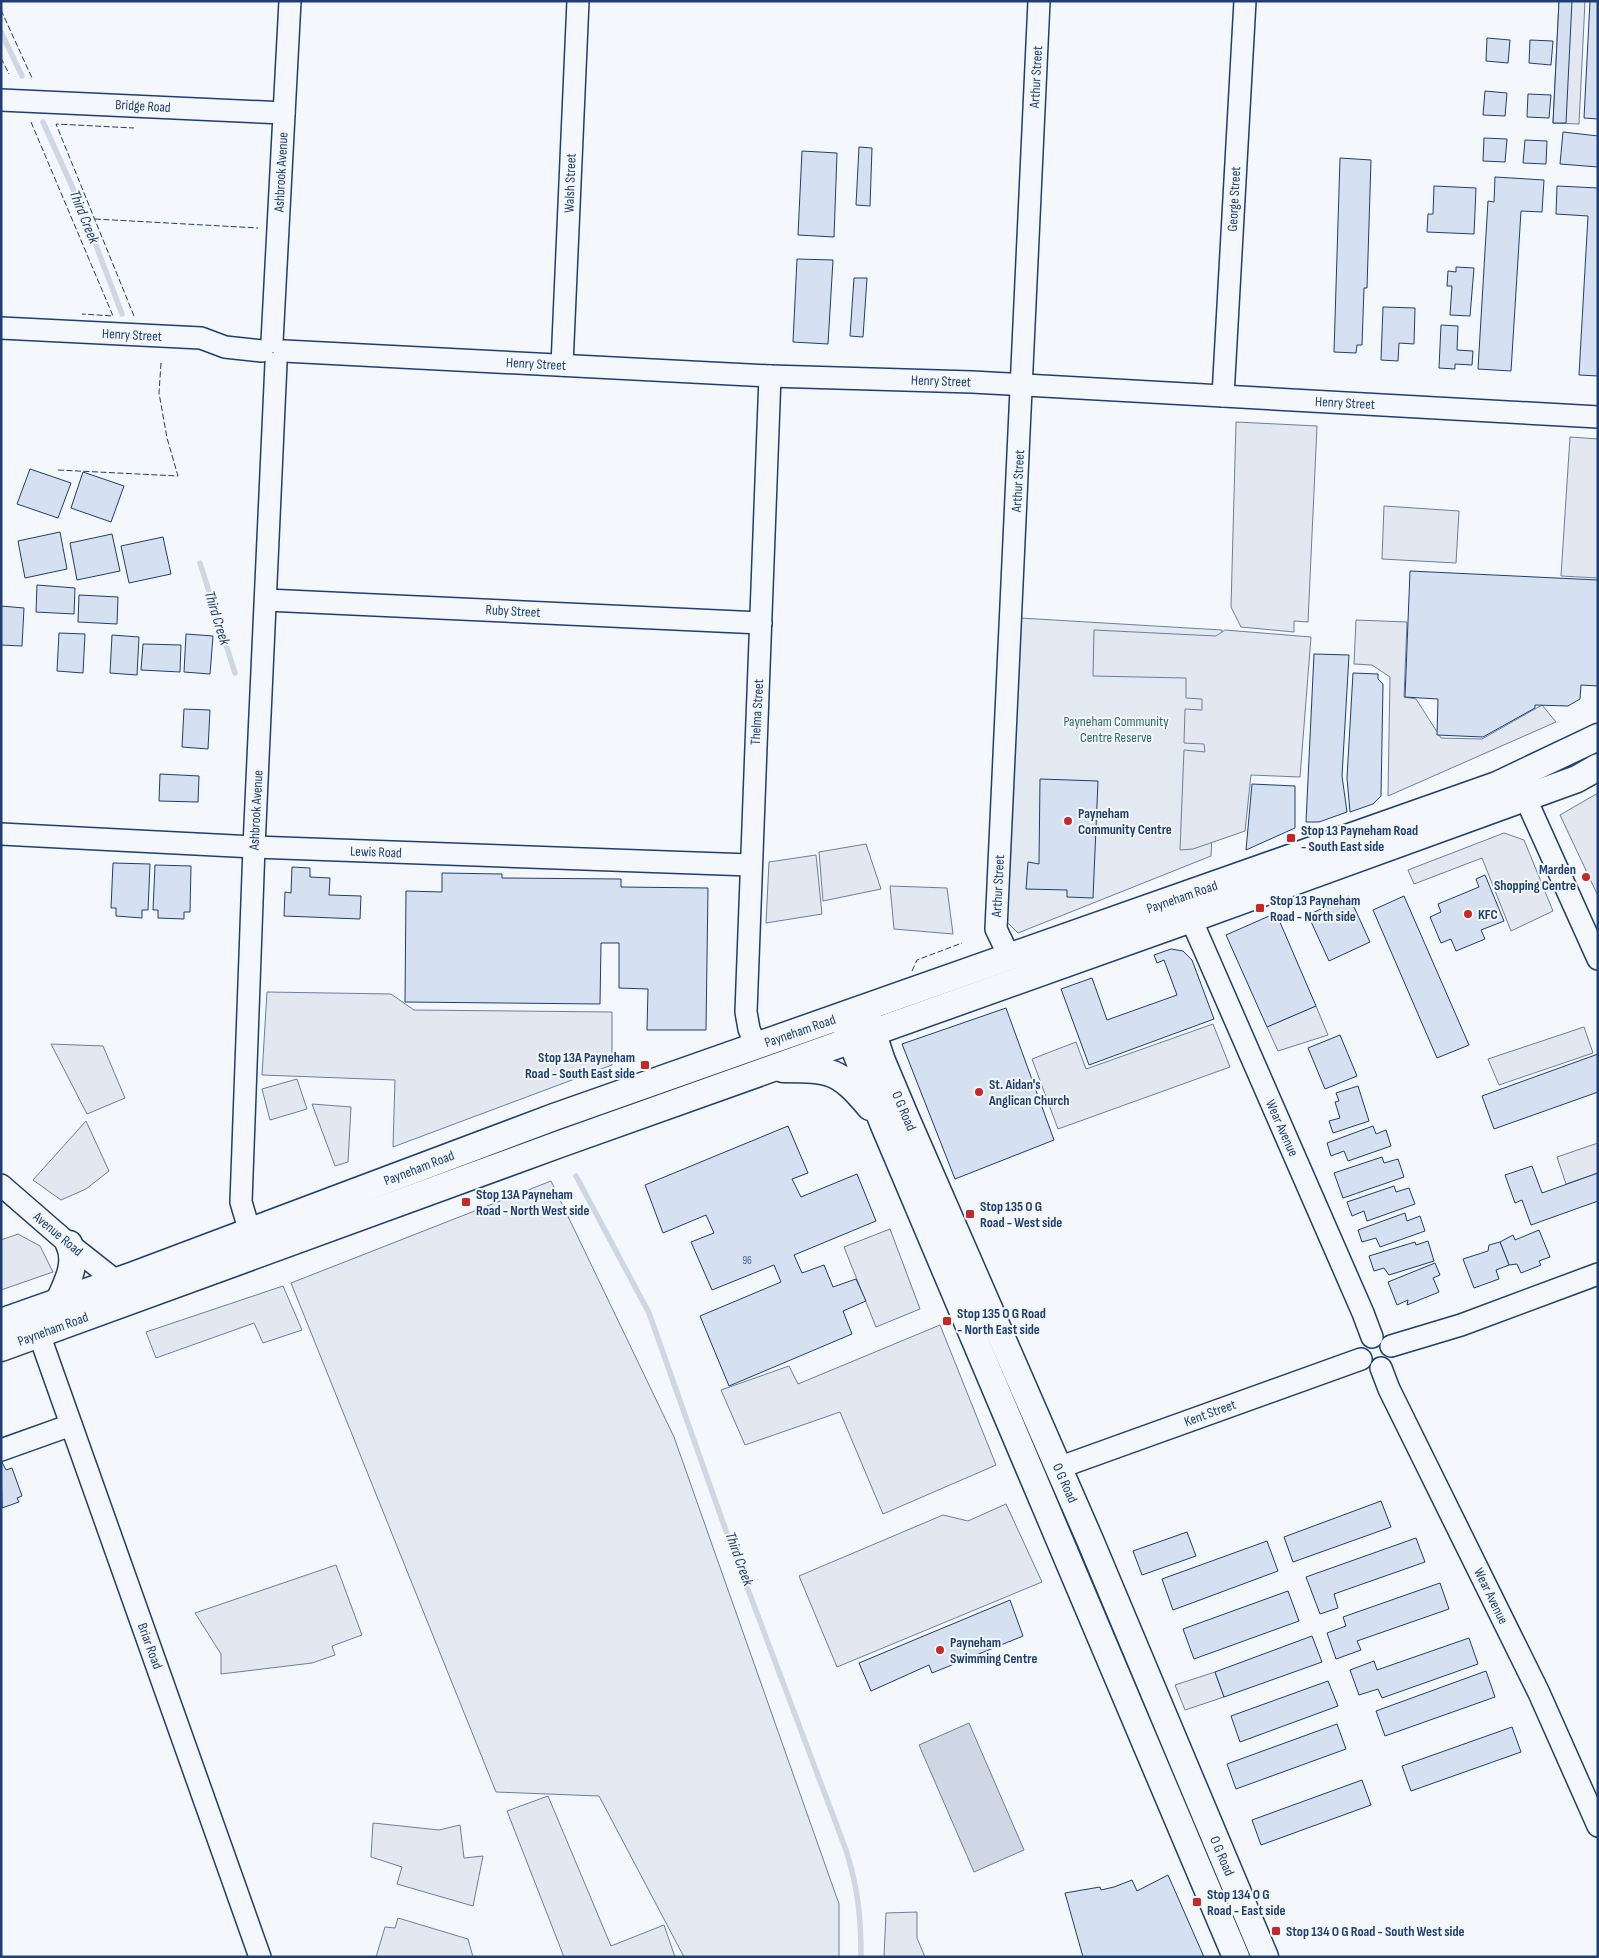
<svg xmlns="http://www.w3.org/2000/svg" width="1599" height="1958" font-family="'Sofia Sans Condensed',sans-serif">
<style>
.green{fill:#e3e9f0;stroke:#687fa3}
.parking{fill:#e3e8f0;stroke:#687fa3}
.water{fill:#cfd7e4;stroke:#687fa3}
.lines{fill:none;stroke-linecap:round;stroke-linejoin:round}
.stream{stroke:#cfd7e4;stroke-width:5.5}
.building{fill:#d5e0f0;stroke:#1d3f73}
.minor-casing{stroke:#1d3f73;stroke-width:24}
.major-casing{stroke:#1d3f73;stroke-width:29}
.minor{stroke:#f4f7fb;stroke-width:21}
.major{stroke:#f4f7fb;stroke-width:26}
.fence{stroke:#1d3f73;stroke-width:1;stroke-dasharray:6 2.5;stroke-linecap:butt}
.poi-dot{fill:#c62828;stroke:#f4f7fb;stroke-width:2}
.labels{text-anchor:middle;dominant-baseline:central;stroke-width:4;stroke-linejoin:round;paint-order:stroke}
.number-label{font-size:11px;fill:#4b6792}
.street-label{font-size:14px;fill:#1d3f73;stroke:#f4f7fb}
.park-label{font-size:14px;fill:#2c6c60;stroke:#f4f7fb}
.poi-label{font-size:14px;font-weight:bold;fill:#1d3f73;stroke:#f4f7fb;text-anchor:start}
.water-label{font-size:15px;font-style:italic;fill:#1d3f73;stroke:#f4f7fb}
</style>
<rect width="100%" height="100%" fill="#f4f7fb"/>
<!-- green -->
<g class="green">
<path d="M1020 618 1222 630 1211 856 1018 933 1007 922Z"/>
<path d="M551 1181 674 1437 839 1904V1957H684L599 1796 496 1792 291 1283Z"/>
</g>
<!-- parking -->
<g class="parking">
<path d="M1559 1H1585L1579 124 1553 123Z"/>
<path d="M1236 422 1317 426 1308 622 1294 621V632L1241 627 1231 607Z"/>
<path d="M1570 437 1598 439V578L1561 576Z"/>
<path d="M1384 506 1459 511 1456 563 1382 559Z"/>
<path d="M1356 620 1407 622 1404 697 1416 699 1441 738 1482 739 1542 705 1556 722 1388 796 1390 677 1372 665 1354 664Z"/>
<path d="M1094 630 1216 636 1225 630 1311 637 1300 777 1251 775 1245 831 1193 849 1180 850 1184 750 1205 752 1204 744 1184 743 1185 709 1202 710V699L1186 698V678L1093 676Z"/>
<path d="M1598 793V896L1560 815Z"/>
<path d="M1504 833 1524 840 1553 911 1511 931 1482 858 1414 884 1408 870Z"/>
<path d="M866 844 881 889 823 901 819 852Z"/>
<path d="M816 855 822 914 766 923 769 862Z"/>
<path d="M890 886 947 888 953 934 894 929Z"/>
<path d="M267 992 391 994 414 1010 612 1012V1065L393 1147 395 1080 262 1075Z"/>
<path d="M1316 1006 1328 1035 1278 1051 1267 1027Z"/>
<path d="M1213 1024 1230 1067 1058 1129 1032 1059 1076 1042 1086 1069Z"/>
<path d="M1584 1027 1593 1053 1499 1085 1488 1059Z"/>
<path d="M51 1044 103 1046 125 1098 87 1114Z"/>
<path d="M297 1079 307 1109 270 1120 262 1089Z"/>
<path d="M312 1104 351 1107 348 1162 335 1166Z"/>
<path d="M86 1121 109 1171 86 1189 61 1200 33 1180Z"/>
<path d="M1598 1143V1173L1566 1184 1557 1157Z"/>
<path d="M890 1229 920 1309 876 1327 844 1247Z"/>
<path d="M18 1234 40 1246 53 1272 1 1290V1240Z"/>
<path d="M283 1286 302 1330 263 1343 254 1323 156 1358 146 1332Z"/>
<path d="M940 1325 996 1465 883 1514 840 1412 745 1445 721 1390 789 1366 798 1384Z"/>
<path d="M1006 1504 1042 1582 837 1667 799 1576 943 1515 968 1521Z"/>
<path d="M336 1565 362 1635 332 1646 335 1655 312 1663 221 1674V1654L195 1613Z"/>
<path d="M1215 1672 1224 1697 1185 1710 1175 1685Z"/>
<path d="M548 1796 611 1946 664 1925 675 1957H564L507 1811Z"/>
<path d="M373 1823 439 1830 460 1825 464 1858 483 1856 473 1906 397 1884 402 1867 371 1857Z"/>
<path d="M917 1912V1938L925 1957H884L886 1913Z"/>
<path d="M398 1918 468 1939 473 1957H376L385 1927 395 1928Z"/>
</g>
<!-- water -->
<path class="water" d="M969 1723 1024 1850 974 1872 919 1745Z"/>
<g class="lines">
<!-- stream -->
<g class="stream">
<path d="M1 32 22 76"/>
<path d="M43 122 83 211 122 314"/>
<path d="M200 563 235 673"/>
<path d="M576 1176 649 1313 726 1531 846 1850C858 1888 861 1917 861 1957"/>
</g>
</g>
<!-- building -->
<g class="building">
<path d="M1559 1H1572L1566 123H1553Z"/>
<path d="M1590 1H1598V119L1584 118Z"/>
<path d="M1487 38 1510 40 1508 63 1486 61Z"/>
<path d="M1530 40 1553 41 1551 65 1529 63Z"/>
<path d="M1485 91 1507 93 1505 116 1483 115Z"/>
<path d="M1528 94 1551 95 1549 118 1527 117Z"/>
<path d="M1563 132 1598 136V167L1560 164Z"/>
<path d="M1484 138 1507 139 1505 162 1483 161Z"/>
<path d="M1525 140 1547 141 1546 164 1523 163Z"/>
<path d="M859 147 872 148 870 206 856 205Z"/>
<path d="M802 151 837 153 834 237 798 235Z"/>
<path d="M1340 158 1371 160 1367 288H1364L1362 345H1357L1356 353 1334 352Z"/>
<path d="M1495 177 1544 180 1542 212 1521 211 1511 371 1478 369 1488 201 1494 202Z"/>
<path d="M1434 186 1476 188 1474 234 1427 232 1428 214H1433Z"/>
<path d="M1557 186 1598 188V376L1579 375 1588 216 1556 214Z"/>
<path d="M797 259 833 260 828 344 793 342Z"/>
<path d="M1456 267 1474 268 1470 316 1450 315 1452 286H1447L1448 271 1456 272Z"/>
<path d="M854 278H867L863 337 850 336Z"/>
<path d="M1383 307 1415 308 1414 344 1399 343 1398 361 1381 360Z"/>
<path d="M1441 325 1458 326 1457 350 1473 351 1472 365 1455 364V369L1439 368Z"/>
<path d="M30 469 71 483 58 518 17 504Z"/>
<path d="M83 472 124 486 111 522 71 508Z"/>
<path d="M60 532 67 569 25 578 18 541Z"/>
<path d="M112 534 120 571 77 580 70 543Z"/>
<path d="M163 537 171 574 129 583 121 546Z"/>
<path d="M1410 571 1598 580V686L1581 685 1580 699 1568 706 1535 705V708L1483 737 1437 735 1438 699 1405 697Z"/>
<path d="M37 585 75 588 74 614 36 612Z"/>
<path d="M79 595 118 597 117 624 78 622Z"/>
<path d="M1 606 24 608 22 646 1 645Z"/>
<path d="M59 633 85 634 83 673 57 671Z"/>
<path d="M186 634 213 636 210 674 184 672Z"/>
<path d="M112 635 139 637 137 675 110 673Z"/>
<path d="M143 644 181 645 180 672 141 670Z"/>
<path d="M1314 654 1349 655 1342 776 1347 812 1319 822H1306Z"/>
<path d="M1353 673 1378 674V679L1383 684 1381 796 1373 804 1350 812 1347 778Z"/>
<path d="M184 709 210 710 208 749 182 747Z"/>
<path d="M160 774 199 776 198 802 159 801Z"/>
<path d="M1040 779 1098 781 1093 898 1067 897V890L1026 889 1028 862 1039 864Z"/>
<path d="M1252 784 1295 786V828L1246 850Z"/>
<path d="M113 863 150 864 148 910H142V918L116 916V908H111Z"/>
<path d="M155 865 191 866 190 912H184V919L158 918V910H153Z"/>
<path d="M292 867 310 868V877L330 878 329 895 361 896 360 919 284 916 285 892 291 893Z"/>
<path d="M442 873 502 874V878L621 879V887L708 888 706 1030H647L648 989 619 988V943H601L600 1004 405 1002 406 891 442 892Z"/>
<path d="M1485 875 1504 921 1481 930 1485 939 1456 951 1451 939 1441 943 1430 917 1441 912 1438 904 1479 887 1476 879Z"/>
<path d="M1349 896 1370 942 1329 961 1308 915Z"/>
<path d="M1404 896 1469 1045 1437 1058 1373 910Z"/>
<path d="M1276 913 1316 1006 1267 1027 1226 935Z"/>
<path d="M1171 949 1183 951 1192 960 1214 1019 1089 1065 1061 989 1092 978 1107 1020 1177 995 1164 960 1157 963 1154 955Z"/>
<path d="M1006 1008 1054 1140 955 1179 902 1044Z"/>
<path d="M1340 1035 1357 1076 1325 1089 1308 1048Z"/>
<path d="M1598 1054V1092L1494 1129 1482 1096Z"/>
<path d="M1358 1086 1369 1121 1333 1133 1329 1121 1340 1118 1335 1102 1339 1101 1336 1093Z"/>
<path d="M788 1126 808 1173 792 1179 801 1197 857 1174 876 1221 794 1255 802 1273 824 1265 833 1287 856 1279 866 1301 843 1311 852 1334 729 1386 700 1316 781 1282 774 1265 712 1290 691 1242 714 1233 706 1215 663 1233 645 1185Z"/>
<path d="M1373 1126 1376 1134 1386 1130 1391 1146 1348 1161 1344 1151 1331 1156 1327 1143Z"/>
<path d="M1382 1157 1384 1163 1398 1159 1404 1177 1343 1198 1334 1173Z"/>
<path d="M1532 1166 1542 1193 1598 1173V1201L1531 1225 1522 1200 1515 1203 1505 1175Z"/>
<path d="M1394 1186 1396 1192 1409 1188 1415 1204 1367 1221 1364 1211 1352 1216 1347 1202Z"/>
<path d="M1405 1213 1407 1221 1420 1216 1425 1231 1380 1247 1376 1238 1362 1242 1358 1230Z"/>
<path d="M1539 1230 1550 1257 1539 1261 1541 1265 1521 1273 1517 1264 1509 1265 1500 1242 1513 1235 1515 1240Z"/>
<path d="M1428 1241 1434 1261 1389 1275 1384 1268 1374 1271 1369 1256 1415 1242 1416 1245Z"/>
<path d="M1500 1242 1509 1265 1496 1270 1499 1279 1474 1288 1463 1259 1488 1251 1489 1245Z"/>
<path d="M1435 1263 1440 1275 1433 1278 1439 1292 1407 1305 1408 1300 1397 1305 1388 1282Z"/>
<path d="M1 1460 6 1470 12 1468 22 1496 17 1498 19 1502 2 1508Z"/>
<path d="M1381 1501 1391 1527 1293 1562 1284 1537Z"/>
<path d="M1187 1532 1196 1556 1142 1575 1133 1551Z"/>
<path d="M1416 1538 1425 1562 1334 1594 1338 1608 1320 1614 1306 1577Z"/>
<path d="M1267 1541 1278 1571 1173 1610 1162 1579Z"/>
<path d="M1440 1583 1449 1609 1357 1641 1361 1650 1336 1659 1327 1633 1346 1626 1343 1617Z"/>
<path d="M1288 1591 1299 1621 1194 1659 1183 1629Z"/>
<path d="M1010 1600 1023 1636 932 1673 929 1665 871 1691 859 1663Z"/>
<path d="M1312 1636 1322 1662 1224 1697 1215 1672Z"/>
<path d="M1469 1638 1478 1664 1382 1698 1378 1689 1359 1695 1350 1670 1374 1661 1377 1670Z"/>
<path d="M1486 1671 1495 1697 1385 1736 1376 1711Z"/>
<path d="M1328 1681 1338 1706 1240 1742 1231 1716Z"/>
<path d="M1337 1724 1346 1749 1236 1789 1227 1764Z"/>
<path d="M1512 1727 1521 1752 1411 1791 1402 1766Z"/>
<path d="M1362 1780 1371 1805 1261 1845 1252 1820Z"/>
<path d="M1168 1875 1204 1957H1083L1065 1893 1100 1887 1101 1890 1114 1887 1132 1880 1137 1891Z"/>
</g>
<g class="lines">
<defs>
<g id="minor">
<path d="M1 100 284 113"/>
<path d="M1 328 201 338 225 347 262 351"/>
<path d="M272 342 290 1"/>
<path d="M284 351 770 376 972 382 1598 417"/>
<path d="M562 365 578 1"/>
<path d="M1223 396 1245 1"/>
<path d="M266 600 761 623"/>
<path d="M1525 797 1598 959"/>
<path d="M1 834 254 847 750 865"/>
<path d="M1191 919 1363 1313 1372 1337"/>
<path d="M1010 958 996 929 1039 1"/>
<path d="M756 1047 749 1029 746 1012 770 376"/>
<path d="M1 1185 69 1244 116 1281"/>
<path d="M257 1244 246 1219 241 1202 254 847 276 363"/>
<path d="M39 1334 260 1957"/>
<path d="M1391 1346 1461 1325 1598 1274"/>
<path d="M1381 1368 1389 1389 1539 1693 1598 1826"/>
<path d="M1 1450 71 1425"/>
<path d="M1058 1468 1361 1359"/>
</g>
<g id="major">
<path d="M867 1016 882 1061 906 1118 1090 1540 1265 1957"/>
<path d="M845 1024 883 1123 1236 1957"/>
<path d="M783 1069C831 1069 839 1070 870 1107"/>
<path d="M59 1301C67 1283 78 1263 69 1244"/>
<path d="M1 1322 134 1275 554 1117 1497 785 1598 737"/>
<path d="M1 1348 560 1144 1191 919 1577 779 1598 767"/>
</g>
</defs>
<!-- minor casing -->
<use href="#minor" class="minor-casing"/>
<!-- major casing -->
<use href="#major" class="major-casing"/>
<!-- minor -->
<use href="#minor" class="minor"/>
<!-- major -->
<use href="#major" class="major"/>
<!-- fence -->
<g class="fence">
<path d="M1 10 32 78"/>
<path d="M1 58 9 74"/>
<path d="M31 122 113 316 82 314"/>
<path d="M95 219 258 228"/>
<path d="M134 316 56 124 134 128"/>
<path d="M58 470 178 476 167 438 159 393 161 363"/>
<path d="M912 971 917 960 962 943"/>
</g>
</g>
<!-- markers -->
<g class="poi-dot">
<circle cx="1068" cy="821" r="5"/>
<rect x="1286" y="833" width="10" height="10" rx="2.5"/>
<circle cx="1586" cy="877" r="5"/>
<rect x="1255" y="903" width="10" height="10" rx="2.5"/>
<circle cx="1468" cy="914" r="5"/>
<rect x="640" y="1060" width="10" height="10" rx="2.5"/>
<circle cx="979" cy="1092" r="5"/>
<rect x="461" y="1197" width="10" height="10" rx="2.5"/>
<rect x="965" y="1209" width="10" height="10" rx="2.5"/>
<rect x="942" y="1316" width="10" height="10" rx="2.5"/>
<circle cx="940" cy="1650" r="5"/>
<rect x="1192" y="1897" width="10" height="10" rx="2.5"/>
<rect x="1271" y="1926" width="10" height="10" rx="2.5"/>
</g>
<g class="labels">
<!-- number labels -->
<g class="number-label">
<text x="747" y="1260">96</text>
</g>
<!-- street labels -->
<g class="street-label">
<text transform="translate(1036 77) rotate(-87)">Arthur Street</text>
<text transform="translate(143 106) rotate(3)">Bridge Road</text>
<text transform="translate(281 172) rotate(-87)">Ashbrook Avenue</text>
<text transform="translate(570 183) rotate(-88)">Walsh Street</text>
<text transform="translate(1234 199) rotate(-87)">George Street</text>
<text transform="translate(132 335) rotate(3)">Henry Street</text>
<text transform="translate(536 364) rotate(3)">Henry Street</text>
<text transform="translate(941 381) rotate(2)">Henry Street</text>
<text transform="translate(1345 403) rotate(3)">Henry Street</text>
<text transform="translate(1018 481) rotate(-87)">Arthur Street</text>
<text transform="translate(513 611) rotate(3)">Ruby Street</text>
<text transform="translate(757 712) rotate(-87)">Thelma Street</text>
<text transform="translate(256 810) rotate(-87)">Ashbrook Avenue</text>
<text transform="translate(376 852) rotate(2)">Lewis Road</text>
<text transform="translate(998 886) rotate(-87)">Arthur Street</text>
<text transform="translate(1182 897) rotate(-19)">Payneham Road</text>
<text transform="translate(800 1031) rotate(-19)">Payneham Road</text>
<text transform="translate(904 1111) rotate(67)">O G Road</text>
<text transform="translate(1282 1128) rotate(66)">Wear Avenue</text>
<text transform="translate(419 1168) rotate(-21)">Payneham Road</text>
<text transform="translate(58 1234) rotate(40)">Avenue Road</text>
<text transform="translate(53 1329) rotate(-20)">Payneham Road</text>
<text transform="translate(1210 1413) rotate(-20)">Kent Street</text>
<text transform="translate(1065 1483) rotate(66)">O G Road</text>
<text transform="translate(1491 1596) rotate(64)">Wear Avenue</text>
<text transform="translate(150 1646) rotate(70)">Briar Road</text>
<text transform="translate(1222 1856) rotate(67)">O G Road</text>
</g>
<!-- park labels -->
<g class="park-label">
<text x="1116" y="721">Payneham Community<tspan x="1116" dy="16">Centre Reserve</tspan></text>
</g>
<!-- poi labels -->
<g class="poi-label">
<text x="1078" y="813">Payneham<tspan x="1078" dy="16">Community Centre</tspan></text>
<text x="1301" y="830">Stop 13 Payneham Road<tspan x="1301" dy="16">- South East side</tspan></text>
<text x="1576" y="869" text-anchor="end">Marden<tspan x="1576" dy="16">Shopping Centre</tspan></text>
<text x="1270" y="900">Stop 13 Payneham<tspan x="1270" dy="16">Road - North side</tspan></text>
<text x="1478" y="914">KFC</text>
<text x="635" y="1057" text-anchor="end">Stop 13A Payneham<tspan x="635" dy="16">Road - South East side</tspan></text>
<text x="989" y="1084">St. Aidan's<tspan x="989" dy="16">Anglican Church</tspan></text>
<text x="476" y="1194">Stop 13A Payneham<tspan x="476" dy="16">Road - North West side</tspan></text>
<text x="980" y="1206">Stop 135 O G<tspan x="980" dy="16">Road - West side</tspan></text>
<text x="957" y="1313">Stop 135 O G Road<tspan x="957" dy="16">- North East side</tspan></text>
<text x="950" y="1642">Payneham<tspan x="950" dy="16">Swimming Centre</tspan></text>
<text x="1207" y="1894">Stop 134 O G<tspan x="1207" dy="16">Road - East side</tspan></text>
<text x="1286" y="1931">Stop 134 O G Road - South West side</text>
</g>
<!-- water labels -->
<g class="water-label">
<text transform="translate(84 217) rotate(68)">Third Creek</text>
<text transform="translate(217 618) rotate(73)">Third Creek</text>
<text transform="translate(739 1559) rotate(70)">Third Creek</text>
</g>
</g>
<!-- border -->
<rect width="1599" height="1958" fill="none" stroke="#1d3f73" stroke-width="5"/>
</svg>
